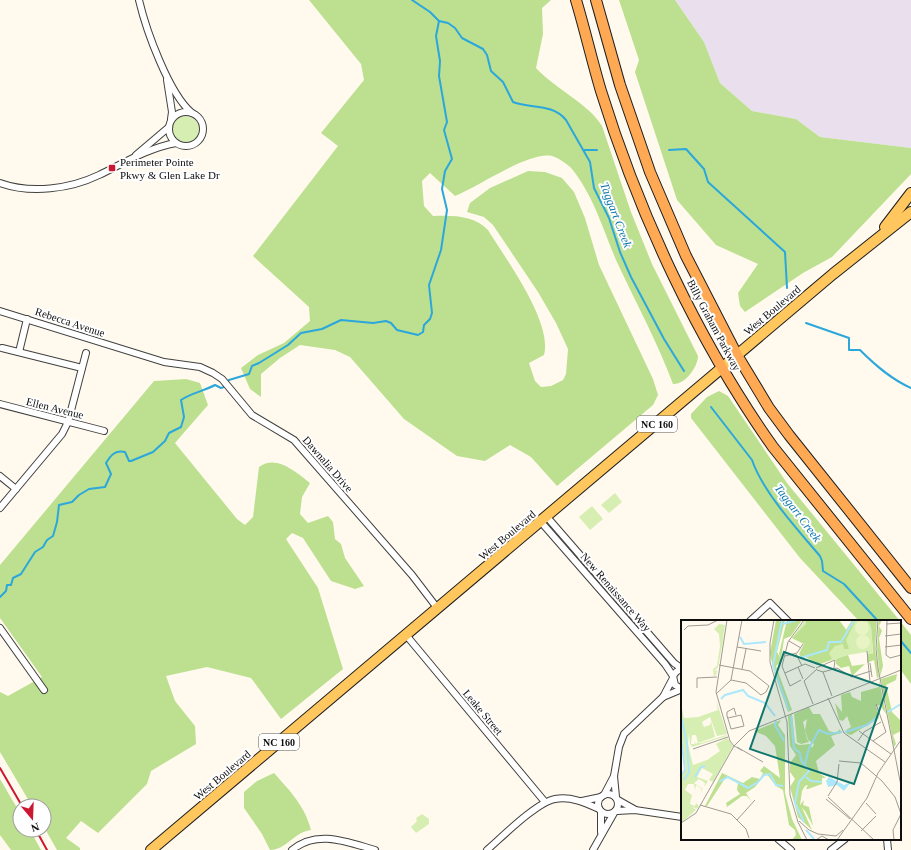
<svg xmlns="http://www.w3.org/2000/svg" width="911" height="850" font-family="Georgia,serif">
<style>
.industrial{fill:#eae0ed}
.green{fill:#d7eeb2}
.forest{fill:#bce090}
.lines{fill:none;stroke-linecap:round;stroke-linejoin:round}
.stream{stroke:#2ba7db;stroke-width:2}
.minor-casing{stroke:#404040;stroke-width:8}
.primary-casing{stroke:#1e1e1e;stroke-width:12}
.trunk-casing{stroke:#1e1e1e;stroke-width:12}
.minor{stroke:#fff;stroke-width:6}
.primary{stroke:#ffc75d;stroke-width:10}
.trunk{stroke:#ffa954;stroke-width:10}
.rail{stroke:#cc1732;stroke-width:2}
.poi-dot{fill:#cc1732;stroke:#fff;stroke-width:1.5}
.labels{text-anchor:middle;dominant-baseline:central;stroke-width:4;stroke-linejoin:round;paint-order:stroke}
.shield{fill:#fff;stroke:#565656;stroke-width:1}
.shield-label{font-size:10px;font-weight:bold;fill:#0d0d0d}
.poi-label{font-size:11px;fill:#0d0d0d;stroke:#fff;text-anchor:start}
.street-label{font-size:11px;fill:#0d0d0d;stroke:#fff}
.water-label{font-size:12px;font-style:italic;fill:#0975ac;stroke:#fff}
.inset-river{fill:none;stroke:#ace7fc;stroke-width:2}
.inset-road{fill:none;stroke:#9e9b93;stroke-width:1}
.view{fill:#0f766e;fill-opacity:0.15;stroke:#0f766e;stroke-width:2}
.inset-edge{fill:none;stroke:#0d0d0d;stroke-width:2}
</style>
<rect width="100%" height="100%" fill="#fffaed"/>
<!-- industrial -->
<path class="industrial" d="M675 0H911V148L820 137 796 119 752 111 720 83 704 42Z"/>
<!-- green -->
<g class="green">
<circle cx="185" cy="130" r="14"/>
<path d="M615 493 622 502 609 513 601 505Z"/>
<path d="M592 506 603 519 590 530 579 517Z"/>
<path d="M422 814 429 819V824L416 833 411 827 417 821 416 818Z"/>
</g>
<!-- forest -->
<g class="forest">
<path d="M309 0H551L542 8 543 34 536 68C553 87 589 104 602 126L631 212 652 264 698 356C698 367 685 385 673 384 657 341 635 301 616 260 603 229 593 195 572 169 569 165 557 157 552 156 529 151 478 187 455 196L430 173 422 181 424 206 433 216C452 215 474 215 488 230 505 258 553 322 544 355L529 363 535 381 541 387 551 386 563 380 566 374 568 349 556 323 538 292 493 225 484 217 467 212 470 203 490 188 528 171 545 172 562 178 574 192 585 218 599 265 653 379 658 395 653 405 557 486 531 457 510 445 485 461 457 456 404 419 350 357 335 350 300 345 280 358 261 374V397L250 389 241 368 258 355 284 343 310 321 309 307 253 256 338 146 321 133 364 80 361 64Z"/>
<path d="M619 0H675L704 42 720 83 752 111 796 119 820 137 911 148V174L832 257 803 273 745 312 740 306 738 293 758 264 716 245 677 200 635 72 639 60Z"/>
<path d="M186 379 200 383 208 405 175 443 237 519 245 525 253 517 259 467C276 454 296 472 310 483L302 497 300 514 308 523 328 516 333 522 335 539 341 544 345 558 364 586 355 589 331 581 303 538 292 533 286 539 318 588 343 669 281 719 251 678 207 667 166 676 175 701 195 726 196 744 151 771 147 784 98 833 81 821 66 838 80 848V850H57L44 827V806H32L0 752V692L8 696 42 677 0 618V565L154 381Z"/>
<path d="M719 391 728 396 787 483 900 621H859L800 558 691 418V414L707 397Z"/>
<path d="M900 621 911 635V684L900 669Z"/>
<path d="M274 773C290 791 305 806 311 830 294 832 286 850 270 850L262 834 244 808V792L257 781Z"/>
<path d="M0 779 20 813V830H30L41 850H11L0 835Z"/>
</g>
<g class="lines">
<!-- stream -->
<g class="stream">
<path d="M412 0 430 12 439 21 448 23 455 28 462 38 483 49 487 55 491 71 503 82 513 102C531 109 552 103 566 120L590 162 594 188 609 218 620 252 631 277 664 339 684 371"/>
<path d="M584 150H597"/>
<path d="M669 150 686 149 704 169 708 182 785 252 787 288"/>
<path d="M806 323 849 338V350H860C876 366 891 379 911 388"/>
<path d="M227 382 229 380 249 374 252 366 259 363 288 345 301 333 322 329 341 320 373 323 386 321 391 323 397 330 418 335 423 332 424 325 430 319 432 313 429 285 441 250 447 210 442 189 445 171 452 159 444 130 447 122 439 76 440 61 436 36 439 21"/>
<path d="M711 407 752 460C763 492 797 529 820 556L822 561 823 571 844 584 878 621"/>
<path d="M0 597 6 591 7 585H11L13 578 21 574 35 552 43 547 47 540 53 536 57 522 59 505 72 502 79 495 89 489 105 487 111 474 106 463C111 455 115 450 125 452L129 461H131L153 452 165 441 169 433 181 427 184 417 181 400C191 393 204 391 215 385L221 388 224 387"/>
<path d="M900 640 911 653"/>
</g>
<defs>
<g id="minor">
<path d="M139 0C146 30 169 94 192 113"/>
<path d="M167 80 172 112 171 119"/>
<circle cx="186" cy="129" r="17"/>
<path d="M136 155 169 127"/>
<path d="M0 183C31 194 70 189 99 175 124 163 148 148 176 143"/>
<path d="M0 311 164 362 200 367 213 373 222 379 252 415 294 440 412 575 438 609"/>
<path d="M2 348 82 368"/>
<path d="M19 352 27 319"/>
<path d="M0 404 104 431"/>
<path d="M0 476 16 489"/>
<path d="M0 508 62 434 68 422 86 353"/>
<path d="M547 517 674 663 681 668"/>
<path d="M541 522 665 664 673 676"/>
<path d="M750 621 770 603 788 621"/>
<path d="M0 628 44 690"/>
<path d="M406 635 545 802"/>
<path d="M682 668 676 672 673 676 675 685 682 689"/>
<path d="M663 697 673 678"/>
<circle cx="608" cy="804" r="10"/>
<path d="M604 795 614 776"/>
<path d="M616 797 614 776 619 747 624 734 663 697 682 689"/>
<path d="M618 800 634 809"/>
<path d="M582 801 601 797"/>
<path d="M617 811 635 810 682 817"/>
<path d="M601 812V832"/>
<path d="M778 839 791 850"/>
<path d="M887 839 888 850"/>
<path d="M292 850C317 829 347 842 375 850"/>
<path d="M487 850C502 837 537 802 555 799 571 796 586 803 599 809"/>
<path d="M593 850 614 813"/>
<path d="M831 850 845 839"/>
</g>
<g id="primary">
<path d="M885 227 911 193"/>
<path d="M151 850 833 274 911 212"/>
</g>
<g id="trunk">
<path d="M576 0C585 30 592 61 601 91 639 214 698 341 773 447L911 619"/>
<path d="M596 0 620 85 650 172 686 256 737 355 769 408 789 435 911 588"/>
</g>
</defs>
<!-- minor casing -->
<use href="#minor" class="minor-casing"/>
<!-- primary casing -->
<use href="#primary" class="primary-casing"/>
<!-- trunk casing -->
<use href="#trunk" class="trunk-casing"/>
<!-- minor -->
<use href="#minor" class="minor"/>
<!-- primary -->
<use href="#primary" class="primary"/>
<!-- trunk -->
<use href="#trunk" class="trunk"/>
<!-- rail -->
<g class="rail">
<path d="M0 768 22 806"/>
<path d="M36 830 47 850"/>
</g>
</g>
<!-- markers -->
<rect class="poi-dot" x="108" y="164" width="8" height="8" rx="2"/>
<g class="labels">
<!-- shield labels -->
<g class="shield">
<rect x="637" y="416" width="40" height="16" rx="3"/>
<rect x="259" y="734" width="40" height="16" rx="3"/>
</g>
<g class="shield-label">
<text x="657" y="424">NC 160</text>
<text x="279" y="742">NC 160</text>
</g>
<!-- poi labels -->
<g class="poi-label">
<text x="120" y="162">Perimeter Pointe<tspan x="120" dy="13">Pkwy &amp; Glen Lake Dr</tspan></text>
</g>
<!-- street labels -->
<g class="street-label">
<text transform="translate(772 310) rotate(-40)">West Boulevard</text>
<text transform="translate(70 322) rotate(18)">Rebecca Avenue</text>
<text transform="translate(714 325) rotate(62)">Billy Graham Parkway</text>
<text transform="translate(55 408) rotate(14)">Ellen Avenue</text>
<text transform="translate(328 464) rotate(49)">Dawnalia Drive</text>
<text transform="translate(507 535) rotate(-40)">West Boulevard</text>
<text transform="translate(616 592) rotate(49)">New Renaissance Way</text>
<text transform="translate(483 712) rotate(50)">Leake Street</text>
<text transform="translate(222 775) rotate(-40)">West Boulevard</text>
</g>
<!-- water labels -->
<g class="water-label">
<text transform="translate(616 215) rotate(69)">Taggart Creek</text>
<text transform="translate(798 513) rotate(53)">Taggart Creek</text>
</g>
</g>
<!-- overview -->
<g transform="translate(681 620)">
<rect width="220" height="220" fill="#fffaed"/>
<path d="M124 0H158L168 13 175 0H186L190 7 192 34H186V32L167 35 137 45 119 32 123 24 111 18ZM38 4 44 5 41 24 45 5 37 47 33 51 36 50 35 55 33 56 32 49 36 46 39 26 38 14 33 9ZM35 80 46 114 36 116 29 97 21 102 23 107 29 105 30 101 34 117 17 123 15 115H11L10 124H14L13 120 15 124 16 123H20L45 115 46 116 11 127 9 124 8 113 7 124 12 145 26 140 39 131 35 124 46 118 52 126 32 162 28 160 32 154 21 148 16 157 27 161 23 167 24 163 18 159 13 163 22 169 19 173 21 169 15 165 14 170 13 164H7L4 170 11 175 9 184 14 186 15 183 18 186 16 189 10 186 15 190 0 203V156L5 149 0 111V84L3 98 17 97 37 90Z" fill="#d7eeb2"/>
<path d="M95 0H104L96 32 101 41 95 46 111 90 107 92 93 52 89 33ZM106 0H121L110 16 103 19 100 39 98 34ZM125 0H158L165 10 171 0H175L165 20 168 29H163L162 24 154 26 148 33 151 39 136 45 125 37H120L118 34 123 24 111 18 125 4ZM186 0H196L194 29 198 57 196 58 193 40 186 43V34H192V31L190 7ZM198 0H201L198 6 201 11 198 18 202 46 199 56 196 30ZM167 35 171 46 184 44 171 56 168 46 160 48 155 44V39ZM216 54 215 60 205 65 211 92 220 101V111L212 115 215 124 213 127 200 59ZM198 60 205 94 199 85 195 86 198 98 170 115 166 114 165 110 170 107 166 96 162 101 158 100 154 83 161 92 160 75 169 72 171 77 180 81V72L198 67ZM128 87 132 94H139L148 111 155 113 159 109 160 113 150 116 154 125 135 141 138 153 145 158H141V164L127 169H125L127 165 124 166 121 171 119 185 123 180 122 185 128 187 132 206 124 191 121 188 131 210 117 197 109 167 114 159 109 152V143L115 135 109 126 107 96 111 94 114 123 118 125 129 124 131 128 133 124 127 120 124 110 126 99 122 102 126 119 128 122 120 124 116 122 113 94ZM100 100 97 105 104 115V173L111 199 121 220H111L115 215 114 210 108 205 102 170 95 166 85 153 74 167 65 173 71 182 66 176H61L46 187 45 183 59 174 56 170 57 163 45 157 26 186H24L41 153 62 163 71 157 79 159 82 153 79 151 83 146 99 158 94 126 85 116 73 111Z" fill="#bce090"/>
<path d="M174 8a7 7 0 1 1 14 0a7 7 0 1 1-14 0ZM175 22a7 7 0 1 1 14 0a7 7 0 1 1-14 0Z" fill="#e9f4c5"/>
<path d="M148 157 163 165 170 162 163 171 156 165 147 167 145 161Z" fill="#ace7fc"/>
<path class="inset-river" d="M101 0 92 46 108 90M102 4 116 0M59 17 63 24 85 22M119 38 146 30 148 22H160L173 0M40 79 44 75 62 70 67 76 84 83 94 96M207 92 220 84M0 96 6 124 8 152 3 160M110 96 113 128 119 133 120 140 128 151 118 162 114 183 123 202M95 101 94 105 103 121M164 112 186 105 197 96M0 117 4 150 0 155M124 144 128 128 138 110 147 114 161 112M14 157 20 147 24 146M125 157 130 161 141 162M38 162 47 157 67 168 77 162 83 155 89 154 95 165 102 166M125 210 133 219"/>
<path class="inset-road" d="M46 0 35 72 49 121 53 126 57 128 60 130H61L56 127M93 0 89 23V42L106 102 109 175 117 202 126 220M197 0 195 29 197 48 220 166M206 0 205 35 209 38 220 35M205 4 220 3M3 10 7 6 27 5 37 0M204 16 220 14M108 21 120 28M56 27 80 31M204 27 220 25M186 31 189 62M115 34 121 46M104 36 116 33 122 24M189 43 191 57M38 45 69 51 88 66 85 72 80 75 65 63 50 60M117 47 122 59M135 48 154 40 153 48M61 49 65 29M136 50 142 52 156 48 171 57 190 51M142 52 151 76M104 53 124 44 134 48M50 60 61 0M120 60 109 66 101 46 107 22 123 0M123 61 132 84M123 61 136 49M16 68V58L36 57M35 74 50 60M147 78 163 113 204 142M47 98 60 95 63 106 50 109 48 102 46 96V92L53 88 55 95M178 111 210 134M177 121 183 112 200 102M192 121 205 112 195 84M12 129 47 117M61 130 82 142M158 141 180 143 201 161 214 177 220 194 212 210 213 220M147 176 156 162 158 144M147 177 193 220M145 179 169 199M185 183 195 194M19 185 50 194 65 209 68 218M56 200 74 180M118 201 128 210 137 214 155 216 162 210M0 203 15 193 53 126 68 111 220 50M180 211 195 196M135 220 141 216 148 220M156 220 186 178 197 153 220 120"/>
<path class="view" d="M103 32 206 68 173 164 69 129Z"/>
<rect width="220" height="220" class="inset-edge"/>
</g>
<!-- north arrow -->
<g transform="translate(32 818) rotate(161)"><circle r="19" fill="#ffffff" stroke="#9e9e9e"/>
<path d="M0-3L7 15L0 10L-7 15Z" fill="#cc1732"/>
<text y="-6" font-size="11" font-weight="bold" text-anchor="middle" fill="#0d0d0d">N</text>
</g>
</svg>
